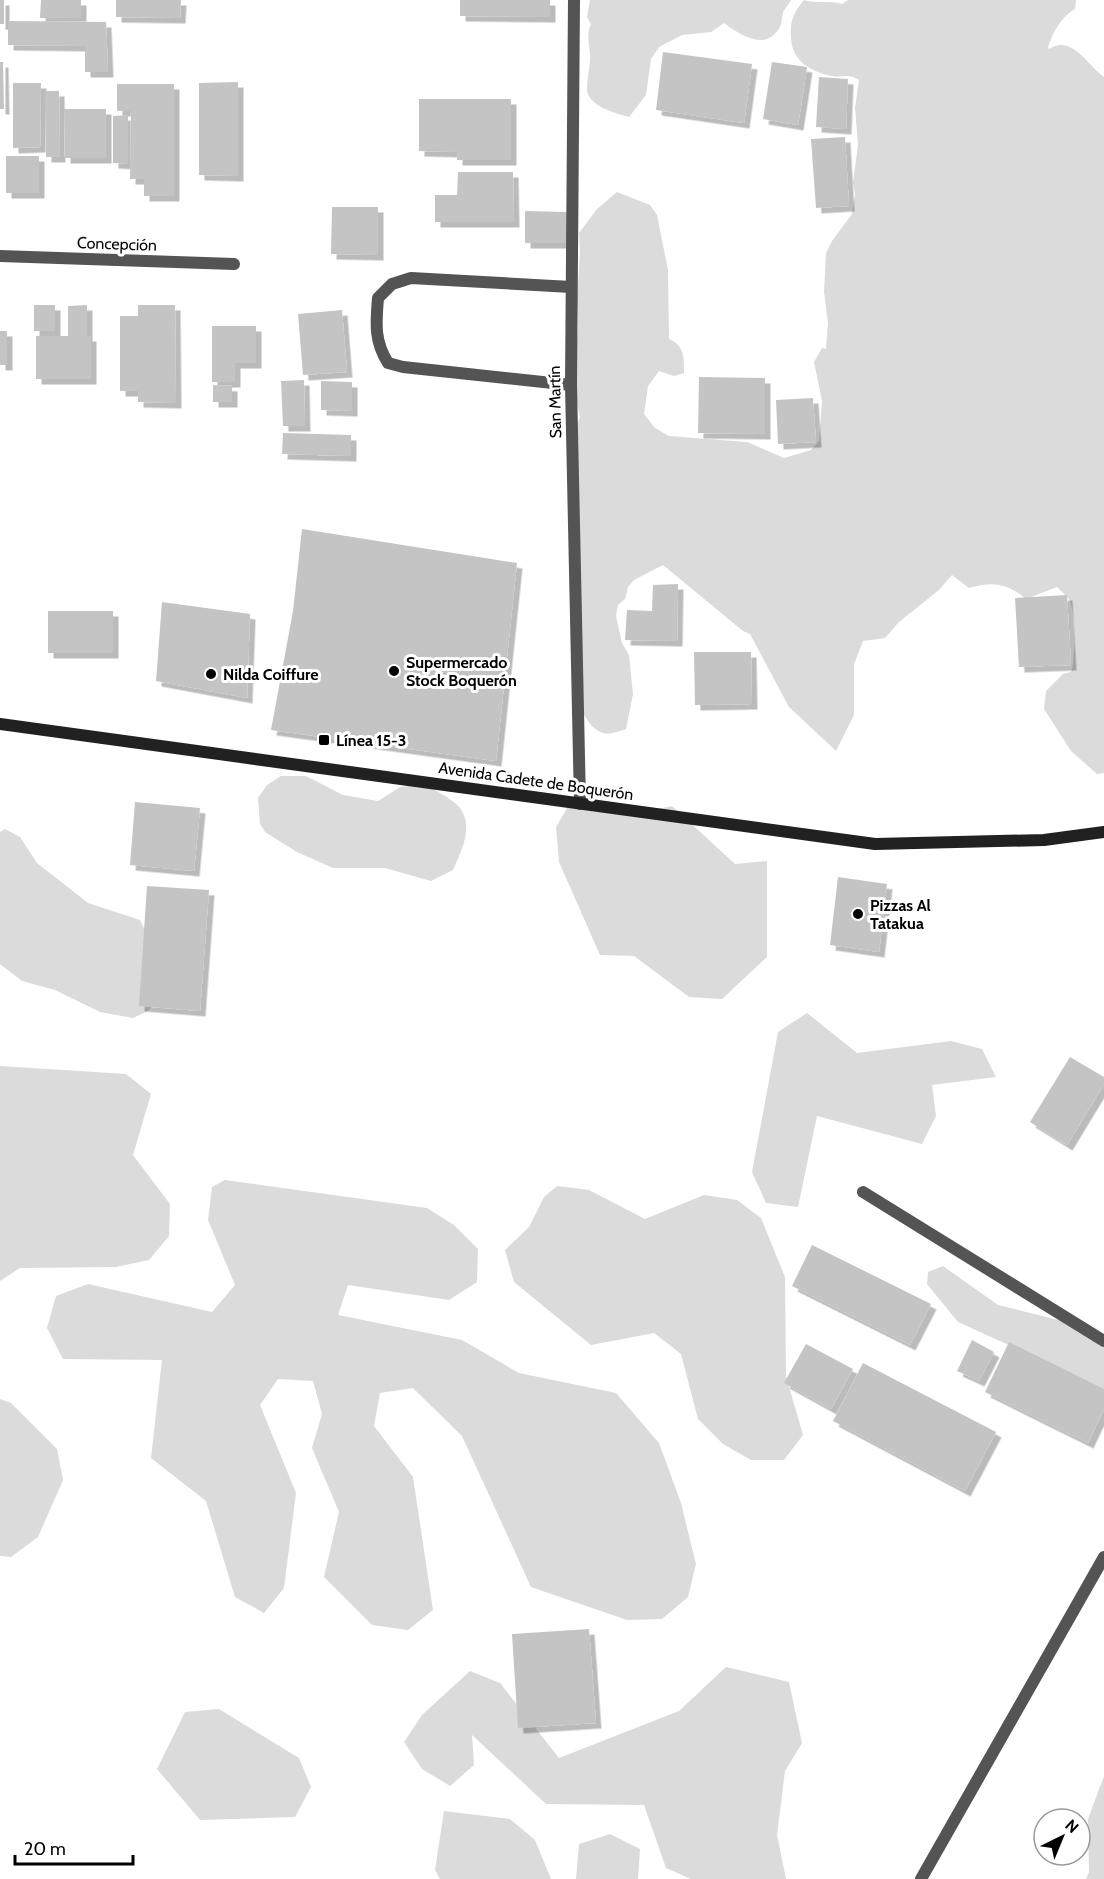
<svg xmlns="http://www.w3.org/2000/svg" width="1104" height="1879" font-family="Cabin,sans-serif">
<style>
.green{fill:#dbdbdb}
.building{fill:#c4c4c4;filter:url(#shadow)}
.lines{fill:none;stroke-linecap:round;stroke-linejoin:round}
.service{stroke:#545454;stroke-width:12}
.minor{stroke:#545454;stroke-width:12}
.secondary{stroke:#212121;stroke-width:12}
.poi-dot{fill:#000;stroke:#fff;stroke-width:2}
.labels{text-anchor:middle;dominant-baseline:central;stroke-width:6;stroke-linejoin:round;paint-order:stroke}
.street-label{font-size:16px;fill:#000;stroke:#fff}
.poi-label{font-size:16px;font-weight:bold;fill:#000;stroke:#fff;text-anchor:start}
</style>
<defs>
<filter id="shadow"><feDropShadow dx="5.5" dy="5.5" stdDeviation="0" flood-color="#0004"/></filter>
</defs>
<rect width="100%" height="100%" fill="#fff"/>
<!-- green -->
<g class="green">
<path d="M590 0H791C789 4 785 8 783 12 782 18 782 25 778 30 764 51 739 34 724 23L711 32 682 35 659 47 651 59 646 95 629 117C616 113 589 107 587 90 587 81 589 70 590 61 591 48 585 37 591 24L587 17Z"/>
<path d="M804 0C817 4 829 0 842 4L848 0H1076L1075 9C1061 17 1053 32 1048 47L1049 49C1072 34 1088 66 1104 77V773L1097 774 1071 751 1044 709 1046 691 1063 674 1071 672C1076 661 1075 613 1070 601 1068 597 1061 591 1057 587L1026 599C1007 583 992 581 969 588L952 575 939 590 899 622 885 638 863 641 854 664V715L836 751 789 707 750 634 743 631 663 565 634 580 628 587 625 599 618 605 616 616 622 643 629 655 633 694 626 729C619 731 610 735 603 733 573 724 568 651 572 625L568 451 580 417 575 395V358L578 327 577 299 580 252 579 233 597 209 617 192 650 205 657 215 668 270 669 339C685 346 684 358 684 373L674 376 659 371 648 386 644 414 655 428 669 436 747 442 784 458 811 450 819 441 822 401 814 362 822 348 826 349 828 323 824 292 826 253 832 241 852 214 855 194 853 182 858 145 855 108 859 80C848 73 844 78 832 76 811 72 792 61 791 38 790 20 793 14 804 0Z"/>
<path d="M281 776H306L343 795 378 801 400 787 425 784C434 790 454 800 460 808 474 827 461 852 453 870L431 881 385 868H333L297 852 265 832 260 824 258 798 267 785Z"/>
<path d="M573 798 636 814 672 806 735 864 767 861V957L722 999 689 997 634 956 600 955 559 862 556 827Z"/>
<path d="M5 829 20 837 37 863 88 903 140 920 154 948 157 998 148 1011 133 1018 100 1012 55 990 22 981 0 964V832Z"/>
<path d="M807 1013 857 1053 951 1041 982 1049 996 1077 932 1085 936 1116 922 1144 817 1116 798 1207 766 1203 752 1172 778 1032Z"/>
<path d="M0 1066 126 1074 151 1094 133 1155 170 1204 169 1236 149 1260 116 1267 20 1268 0 1281Z"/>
<path d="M225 1180 427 1208 454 1225 478 1249 477 1282 449 1300 348 1285 338 1315 462 1340 519 1373 616 1393 659 1443 681 1503 696 1564 688 1597 662 1619 627 1620 531 1587 462 1436 413 1388 380 1393 374 1426 413 1477 433 1610 408 1630 372 1625 324 1577 339 1512 312 1448 322 1414 313 1381 278 1379 260 1405 296 1493 284 1588 264 1613 235 1597 206 1501 151 1458 162 1360 63 1359 47 1328 56 1296 88 1284 212 1312 235 1285 208 1220 212 1187Z"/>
<path d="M557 1186 589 1190 645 1219 704 1195 737 1200 761 1218 785 1277 786 1376 803 1435 784 1460H751L723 1444 698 1419 681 1354 654 1333 591 1345 514 1282 505 1250 529 1227 544 1197Z"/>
<path d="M943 1266 998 1305 1079 1325 1104 1339V1407L1083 1379 958 1322 927 1284 928 1272Z"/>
<path d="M0 1399 11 1403 57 1449 63 1480 38 1537 11 1557 0 1556Z"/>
<path d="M726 1667 789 1682 802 1743 785 1771 777 1835 786 1879H691L666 1868 644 1805 546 1804 472 1735 474 1765 450 1786 422 1769 404 1742 422 1715 470 1671 500 1683 559 1758 679 1711Z"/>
<path d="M219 1709 299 1758 311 1787 295 1817 200 1820 157 1769 185 1712Z"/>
<path d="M1104 1776V1879H1086L1089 1872 1088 1819Z"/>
<path d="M444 1811 510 1819 535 1840 551 1879H440L435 1870Z"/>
<path d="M610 1834 640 1849 638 1879H576L579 1844Z"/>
</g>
<!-- building -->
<g class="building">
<rect x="0" y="0" width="4" height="24"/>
<path d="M41 0H81V18H40Z"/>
<path d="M116 0H181L180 18 116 17Z"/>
<path d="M460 0H550V17L460 16Z"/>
<path d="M8 21 106 22 108 72H85V46L8 45Z"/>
<path d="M663 52 752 64 744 123 656 110Z"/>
<path d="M0 62H3L4 109H0Z"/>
<path d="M772 62 807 67 798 125 763 119Z"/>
<path d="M819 77 848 79 846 129 816 127Z"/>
<path d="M238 82V176L199 175V83Z"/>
<path d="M13 83H41L40 147 13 148Z"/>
<path d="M117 84H174V196H144V179H130L131 111H117Z"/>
<path d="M46 91H59L60 157H46Z"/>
<path d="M419 99H511V160H457V152L419 151Z"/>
<path d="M64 109H106V158H65Z"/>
<path d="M128 115V164L113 163V116Z"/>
<path d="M845 137 849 206 816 208 811 139Z"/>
<rect x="6" y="156" width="33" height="37"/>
<path d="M458 172H513L514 222H435V195H457Z"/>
<path d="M332 207H378V255L331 254Z"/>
<path d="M525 211 567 212V243H525Z"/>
<rect x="34" y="305" width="21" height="26"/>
<path d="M87 305V336H91V379H36V336H68V306Z"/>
<path d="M138 305H175L176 403 138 402V391H120V316H138Z"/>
<path d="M342 310 347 372 303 375 298 314Z"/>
<path d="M212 326H256V363H235V382H212Z"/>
<rect x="0" y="331" width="7" height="34"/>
<path d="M699 377 765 378V434L698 433Z"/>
<path d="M304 380 305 426H283L281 381Z"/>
<path d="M321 381 352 382V411L321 410Z"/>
<path d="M213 385 232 386V402H213Z"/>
<path d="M813 398 816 442 778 444 776 400Z"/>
<path d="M283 433 351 435V456L282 454Z"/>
<path d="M302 529 517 563 496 761 271 730 293 611Z"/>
<path d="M678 584 677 641 625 640 627 610 652 611 653 585Z"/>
<path d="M1067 595 1071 665 1019 667 1015 598Z"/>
<path d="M162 602 250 614 247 698 156 681Z"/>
<rect x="48" y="611" width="65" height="42"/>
<path d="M694 652H751L752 704 695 705Z"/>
<path d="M135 802 200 808 194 871 130 865Z"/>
<path d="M838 877 887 884 879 952 830 945Z"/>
<path d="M147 886 209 890 200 1011 139 1006Z"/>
<path d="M1070 1057 1104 1077V1084L1067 1145 1030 1122Z"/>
<path d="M812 1245 931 1304 910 1345 792 1286Z"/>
<path d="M972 1340 994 1352 979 1381 957 1371Z"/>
<path d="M1009 1342 1104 1389V1409L1088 1443 985 1392Z"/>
<path d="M806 1344 853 1369 831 1409 784 1383Z"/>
<path d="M863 1363 996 1432 965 1491 833 1421Z"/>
<path d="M589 1629 596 1723 518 1728 512 1634Z"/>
</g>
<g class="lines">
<!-- service -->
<g class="service">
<path d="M571 385 403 367 388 363C374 341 376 323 378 298L392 284 411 278 571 287"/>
<path d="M863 1192 1104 1341"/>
</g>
<!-- minor -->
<g class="minor">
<path d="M574 0 571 385 580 804"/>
<path d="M0 256 234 264"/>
<path d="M921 1879 1104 1557"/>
</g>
<!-- secondary -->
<path class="secondary" d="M0 724 875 844 1044 840 1104 832"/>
</g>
<!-- markers -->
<g class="poi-dot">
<circle cx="394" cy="671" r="6"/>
<circle cx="211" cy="674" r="6"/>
<rect x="318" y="734" width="12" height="12" rx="3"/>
<circle cx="858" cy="914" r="6"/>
</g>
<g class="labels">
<!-- street labels -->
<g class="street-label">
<text transform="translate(117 244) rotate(2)">Concepción</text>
<text transform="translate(555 402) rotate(-91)">San Martín</text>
<text transform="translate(536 781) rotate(8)">Avenida Cadete de Boquerón</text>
</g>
<!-- poi labels -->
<g class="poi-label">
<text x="406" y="662">Supermercado<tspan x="406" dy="18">Stock Boquerón</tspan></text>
<text x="223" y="674">Nilda Coiffure</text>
<text x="336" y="740">Línea 15-3</text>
<text x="870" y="905">Pizzas Al<tspan x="870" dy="18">Tatakua</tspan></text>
</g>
</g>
<!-- north arrow -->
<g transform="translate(1062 1837) rotate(43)"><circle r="28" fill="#ffffff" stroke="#999999" stroke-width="1.5"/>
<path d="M0-4.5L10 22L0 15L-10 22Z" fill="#000000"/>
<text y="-9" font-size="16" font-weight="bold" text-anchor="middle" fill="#000000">N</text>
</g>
<!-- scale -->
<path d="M15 1855v9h118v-9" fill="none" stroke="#000000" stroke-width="3"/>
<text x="24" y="1855" font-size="18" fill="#000000" stroke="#ffffff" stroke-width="4.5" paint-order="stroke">20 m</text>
</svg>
